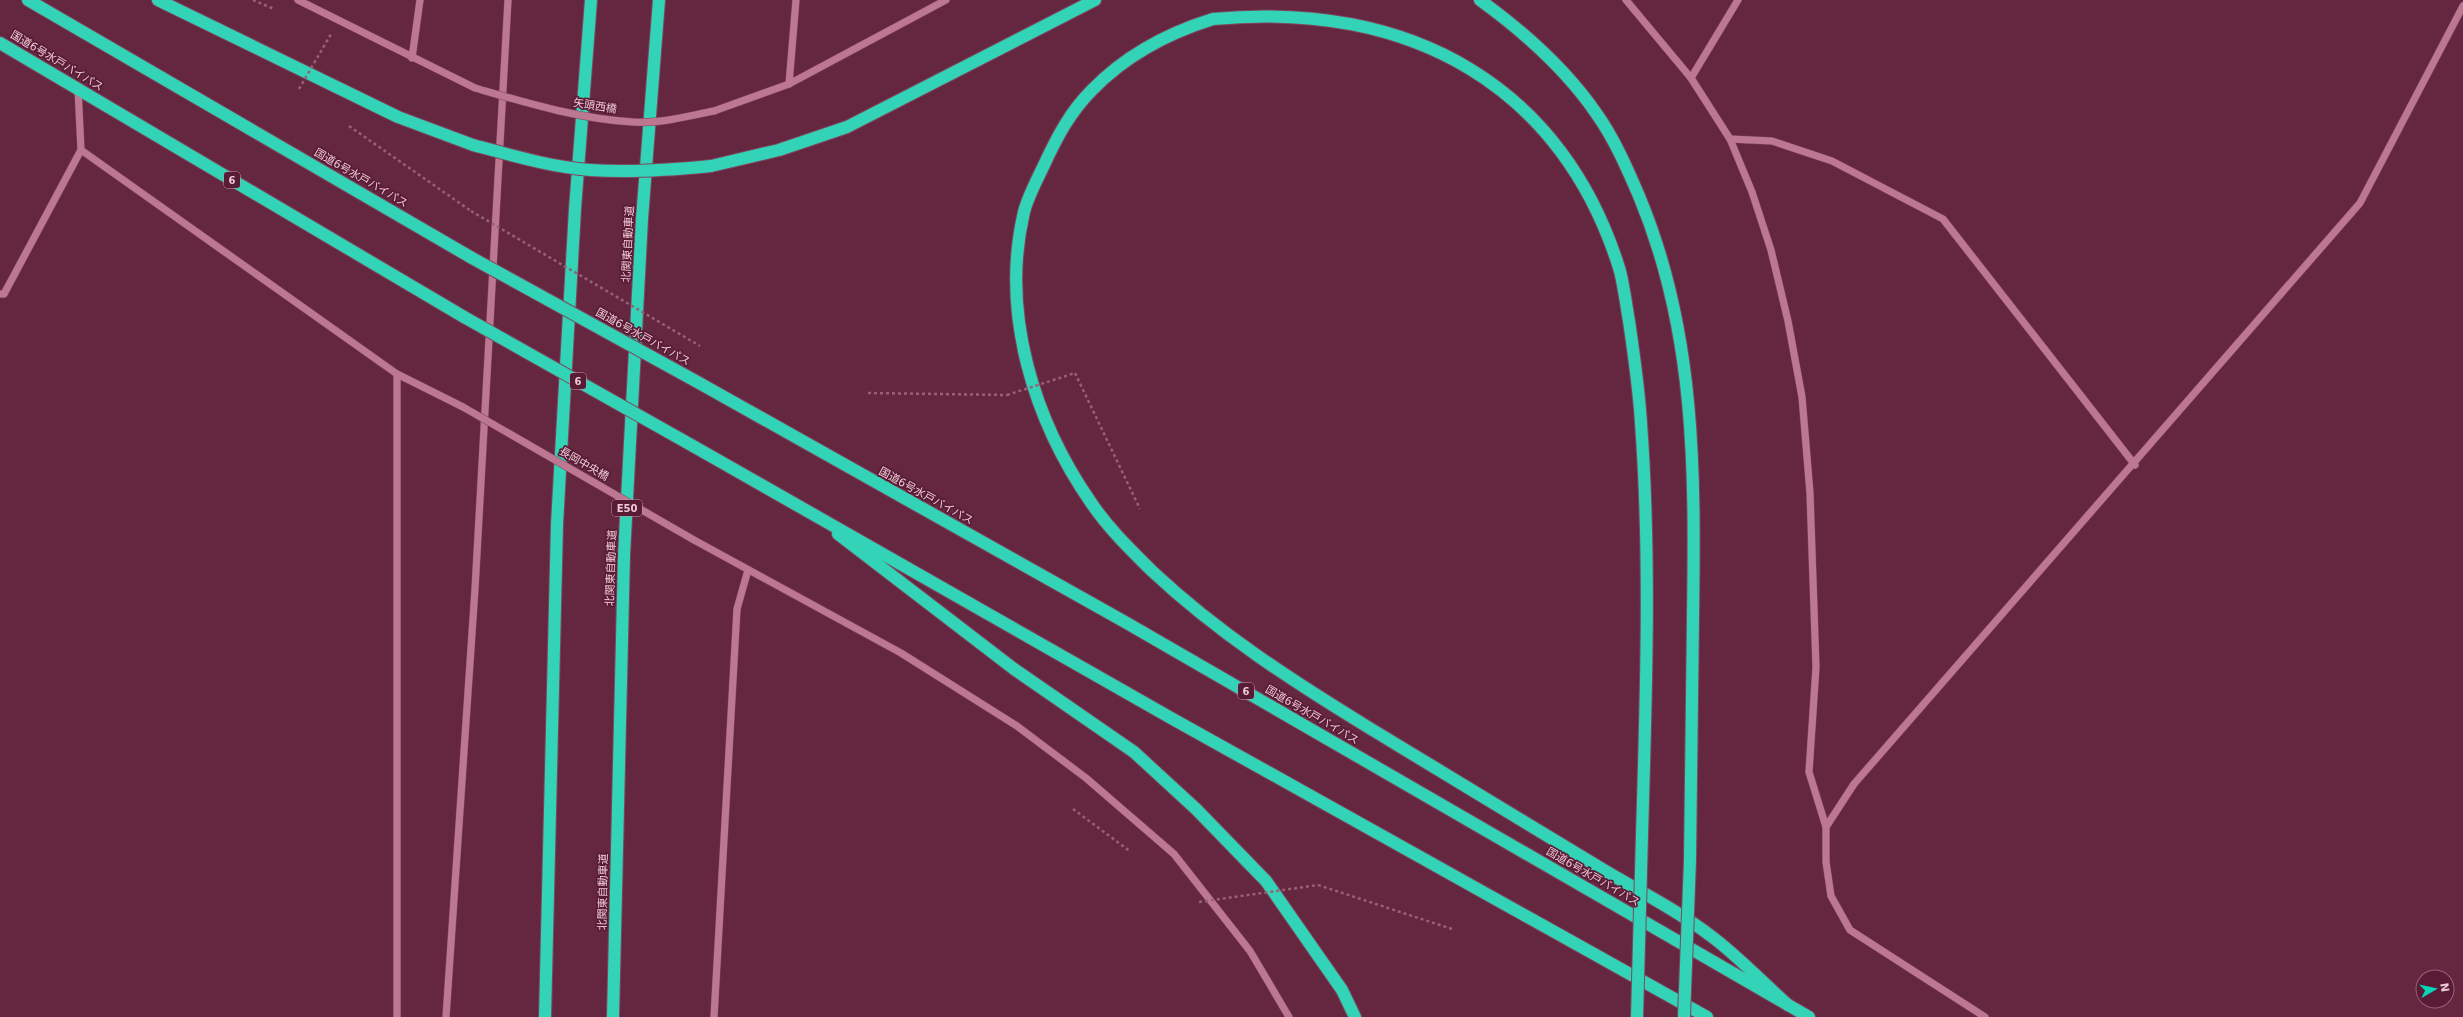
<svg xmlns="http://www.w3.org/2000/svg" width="2463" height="1017" font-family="'DejaVu Sans','Noto Sans JP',sans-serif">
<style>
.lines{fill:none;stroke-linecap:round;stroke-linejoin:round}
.minor-casing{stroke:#7d475f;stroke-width:8}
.highway-casing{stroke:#7d475f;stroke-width:14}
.path{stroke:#966075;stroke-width:2.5;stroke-dasharray:3 3;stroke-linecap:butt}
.minor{stroke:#bd7790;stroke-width:7}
.highway{stroke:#32d3b6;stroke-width:12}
.minor-bridge-casing{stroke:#7d475f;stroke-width:8;stroke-linecap:butt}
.highway-bridge-casing{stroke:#7d475f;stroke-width:14;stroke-linecap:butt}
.path-bridge{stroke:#966075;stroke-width:2.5;stroke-dasharray:3 3;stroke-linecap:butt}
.minor-bridge{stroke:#bd7790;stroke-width:7}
.highway-bridge{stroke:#32d3b6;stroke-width:12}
.labels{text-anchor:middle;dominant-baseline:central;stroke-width:3.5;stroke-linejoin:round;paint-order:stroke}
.shield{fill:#591c36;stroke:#c395a6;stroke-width:1}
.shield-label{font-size:10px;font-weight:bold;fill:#f1c9d6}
.street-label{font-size:11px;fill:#f1c9d6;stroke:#591c36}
</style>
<rect width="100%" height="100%" fill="#652740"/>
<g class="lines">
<defs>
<g id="minor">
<path d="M298 0 475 88"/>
<path d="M1626 0 1691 78 1730 139 1752 192 1771 250 1788 321 1802 397 1810 493 1816 667 1809 772 1826 827"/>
<path d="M412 58 420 0"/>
<path d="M1691 78 1738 0"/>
<path d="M789 84 796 0"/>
<path d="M78 89 81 150 397 374 463 407"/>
<path d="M714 111 789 84 946 0"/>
<path d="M1730 139 1772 141 1832 161 1943 219 2135 465"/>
<path d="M0 294H4L81 150"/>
<path d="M694 540 901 653 1017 726 1086 778 1174 854 1250 951 1289 1017"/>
<path d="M397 1017V374"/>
<path d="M446 1017 475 589 508 0"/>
<path d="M714 1017 737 609 748 570"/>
<path d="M1985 1017 1850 930 1831 896 1826 862V827L1854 784 2360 203 2463 6"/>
</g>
<g id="highway">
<path d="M28 0 472 258"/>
<path d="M158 0 398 117 473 145"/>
<path d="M1480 0C1524 32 1565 68 1596 113 1614 138 1627 168 1639 196 1696 332 1695 472 1693 617 1692 698 1691 779 1690 860"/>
<path d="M0 43 464 317"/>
<path d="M711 166 779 150 847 127 1095 0"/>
<path d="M701 384 1125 622 1809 1017"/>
<path d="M693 446 1171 718 1707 1017"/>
<path d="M838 534 1014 669 1134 752 1196 809 1266 881 1342 990 1355 1017"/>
<path d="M1642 835C1646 697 1651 560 1641 423 1639 389 1634 355 1629 321 1626 304 1624 287 1620 271 1564 87 1411 0 1213 19 1168 33 1125 56 1092 90 1070 112 1057 137 1044 165 1037 180 1028 196 1024 212 1000 313 1034 421 1092 504 1109 529 1131 550 1152 571 1218 633 1294 682 1371 729 1448 775 1525 822 1602 869 1637 890 1679 911 1711 936 1738 956 1762 982 1788 1005"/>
<path d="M545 1017 557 524 575 209 591 0"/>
<path d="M613 1017 624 555 642 219 659 0"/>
</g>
</defs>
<!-- minor casing -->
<use href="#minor" class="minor-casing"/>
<!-- highway casing -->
<use href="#highway" class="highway-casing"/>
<!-- path -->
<g class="path">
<path d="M253 0 274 9"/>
<path d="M349 126 471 211"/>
<path d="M1075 373 1140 509"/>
<path d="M868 393 1007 395"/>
<path d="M1073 809 1131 852"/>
<path d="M1318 885 1452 929"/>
</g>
<!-- minor -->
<use href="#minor" class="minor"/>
<!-- highway -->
<use href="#highway" class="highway"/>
<defs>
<g id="minor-bridge">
<path d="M475 88C527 103 579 119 633 122 660 124 688 116 714 111"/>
<path d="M463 407 694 540"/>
</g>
<g id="highway-bridge">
<path d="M473 145C511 155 550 167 590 170 630 173 671 170 711 166"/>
<path d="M472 258 701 384"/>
<path d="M464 317 693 446"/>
<path d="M1637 1017 1642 835"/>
<path d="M1684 1017 1690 860"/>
</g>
</defs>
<!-- minor-bridge casing -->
<use href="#minor-bridge" class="minor-bridge-casing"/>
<!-- highway-bridge casing -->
<use href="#highway-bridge" class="highway-bridge-casing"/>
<!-- path-bridge -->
<g class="path-bridge">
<path d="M299 89 331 34"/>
<path d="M471 211 700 346"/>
<path d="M1007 395 1075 373"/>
<path d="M1199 902 1318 885"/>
</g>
<!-- minor-bridge -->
<use href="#minor-bridge" class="minor-bridge"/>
<!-- highway-bridge -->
<use href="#highway-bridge" class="highway-bridge"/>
</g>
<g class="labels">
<!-- shield labels -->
<g class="shield">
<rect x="224" y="172" width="16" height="16" rx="3"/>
<rect x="570" y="373" width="16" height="16" rx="3"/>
<rect x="612" y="500" width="30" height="16" rx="3"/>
<rect x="1238" y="683" width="16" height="16" rx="3"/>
</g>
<g class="shield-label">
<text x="232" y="180">6</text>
<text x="578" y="381">6</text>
<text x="627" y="508">E50</text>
<text x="1246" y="691">6</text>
</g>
<!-- street labels -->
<g class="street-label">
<text transform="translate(57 61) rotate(31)">国道6号水戸バイパス</text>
<text transform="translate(595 106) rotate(9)">矢頭西橋</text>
<text transform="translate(361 178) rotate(30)">国道6号水戸バイパス</text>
<text transform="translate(628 244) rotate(-87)">北関東自動車道</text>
<text transform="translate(643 337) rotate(29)">国道6号水戸バイパス</text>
<text transform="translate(584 464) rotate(30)">長岡中央橋</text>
<text transform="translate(926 496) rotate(29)">国道6号水戸バイパス</text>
<text transform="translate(611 568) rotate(-88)">北関東自動車道</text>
<text transform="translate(1312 715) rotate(30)">国道6号水戸バイパス</text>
<text transform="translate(1593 877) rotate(30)">国道6号水戸バイパス</text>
<text transform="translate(603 892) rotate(-89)">北関東自動車道</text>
</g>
</g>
<!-- north arrow -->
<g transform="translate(2435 989) rotate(81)"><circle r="19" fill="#591c36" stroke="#966176"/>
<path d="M0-3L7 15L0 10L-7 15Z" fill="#06d5b6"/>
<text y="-6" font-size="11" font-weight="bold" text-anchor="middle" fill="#f1c9d6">N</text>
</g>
</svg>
